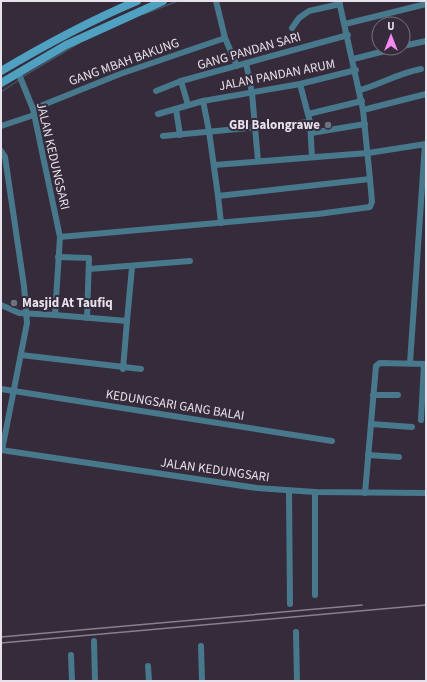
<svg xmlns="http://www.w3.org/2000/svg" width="427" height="682" font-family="'Source Sans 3',sans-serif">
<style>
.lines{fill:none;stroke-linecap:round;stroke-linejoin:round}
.stream{stroke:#455460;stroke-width:1.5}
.street{stroke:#48788c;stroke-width:6}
.secondary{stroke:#50a0c1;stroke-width:8}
.rail{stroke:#88808d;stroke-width:1.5}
.worship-dot{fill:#6b7280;stroke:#352b3b;stroke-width:1.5}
.labels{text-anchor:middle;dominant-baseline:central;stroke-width:4;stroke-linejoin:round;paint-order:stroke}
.street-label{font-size:13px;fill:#e7e1eb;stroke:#352b3b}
.poi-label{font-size:13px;font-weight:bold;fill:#e7e1eb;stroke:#352b3b;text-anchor:end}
</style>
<rect width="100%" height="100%" fill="#352b3b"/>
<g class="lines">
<!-- stream -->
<g class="stream">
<path d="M144 14 178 1"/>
<path d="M22 77 79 43"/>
<path d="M1 92 19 80"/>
</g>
<!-- street -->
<g class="street">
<path d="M216 1 225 38 237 66"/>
<path d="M345 24 426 4"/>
<path d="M292 28 299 18 309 11 340 4"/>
<path d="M403 46 426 41"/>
<path d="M353 59 397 48"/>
<path d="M246 63 252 93 258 161"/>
<path d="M181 81 188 105"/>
<path d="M300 84 310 122 312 157"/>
<path d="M360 90C381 84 399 73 421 69"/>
<path d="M156 91 181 81 348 35"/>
<path d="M203 101 209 131 218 196 370 179"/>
<path d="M33 109 120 74 225 38"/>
<path d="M176 109 180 135"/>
<path d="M363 110 426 94"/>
<path d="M158 114 203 101 300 84 356 70"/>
<path d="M308 114 362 101"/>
<path d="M1 126 34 115"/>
<path d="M311 133 365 124"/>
<path d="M163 136 310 122"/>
<path d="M1 151 5 157 24 286 27 323 2 450"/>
<path d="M214 165 368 153 426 144"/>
<path d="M218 196 221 223"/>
<path d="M60 237 318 214 370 207 372 202 370 179 363 110 339 1"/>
<path d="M58 257 89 258 87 318"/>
<path d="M89 269 190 261"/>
<path d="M1 305 19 313 55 315 60 237 33 109 18 72"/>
<path d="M55 315 127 321 132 267"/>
<path d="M21 355 141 369"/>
<path d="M410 363 425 144"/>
<path d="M123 369 127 321"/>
<path d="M1 389 332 441"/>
<path d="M373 395H398"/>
<path d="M421 420 424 364"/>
<path d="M371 424 412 427"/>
<path d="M1 450 257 488 315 492 426 493"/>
<path d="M368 455 399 457"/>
<path d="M289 491 290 604"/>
<path d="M365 493 376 366 380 363 426 364"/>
<path d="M315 595V492"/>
<path d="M296 632 297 681"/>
<path d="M94 641 95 681"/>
<path d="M201 646 202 681"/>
<path d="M71 655 72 681"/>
<path d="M148 666 149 681"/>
</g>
<!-- secondary -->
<g class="secondary">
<path d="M1 71C45 45 89 21 137 1"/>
<path d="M1 83 66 45 163 1"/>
</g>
<!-- rail -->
<g class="rail">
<path d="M1 637 362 605"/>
<path d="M1 643 426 605"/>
</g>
</g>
<!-- markers -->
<g class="worship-dot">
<circle cx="328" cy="125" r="4"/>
<circle cx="14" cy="303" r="4"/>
</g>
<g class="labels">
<!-- street labels -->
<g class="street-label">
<text transform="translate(249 51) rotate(-16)">GANG PANDAN SARI</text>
<text transform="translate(124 62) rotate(-20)">GANG MBAH BAKUNG</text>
<text transform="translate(277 75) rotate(-11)">JALAN PANDAN ARUM</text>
<text transform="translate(53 156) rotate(77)">JALAN KEDUNGSARI</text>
<text transform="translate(175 405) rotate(9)">KEDUNGSARI GANG BALAI</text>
<text transform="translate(215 470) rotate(8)">JALAN KEDUNGSARI</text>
</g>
<!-- poi labels -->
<g class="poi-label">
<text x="320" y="125">GBI Balongrawe</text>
<text x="22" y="303" text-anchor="start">Masjid At Taufiq</text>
</g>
</g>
<!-- border -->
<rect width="427" height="682" fill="none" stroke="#e7e1eb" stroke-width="4"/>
<!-- north arrow -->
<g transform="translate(391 36)"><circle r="19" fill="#352b3b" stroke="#7c7481"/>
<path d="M0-3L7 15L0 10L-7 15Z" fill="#f489f0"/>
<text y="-6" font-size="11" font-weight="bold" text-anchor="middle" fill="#e7e1eb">U</text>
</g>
</svg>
